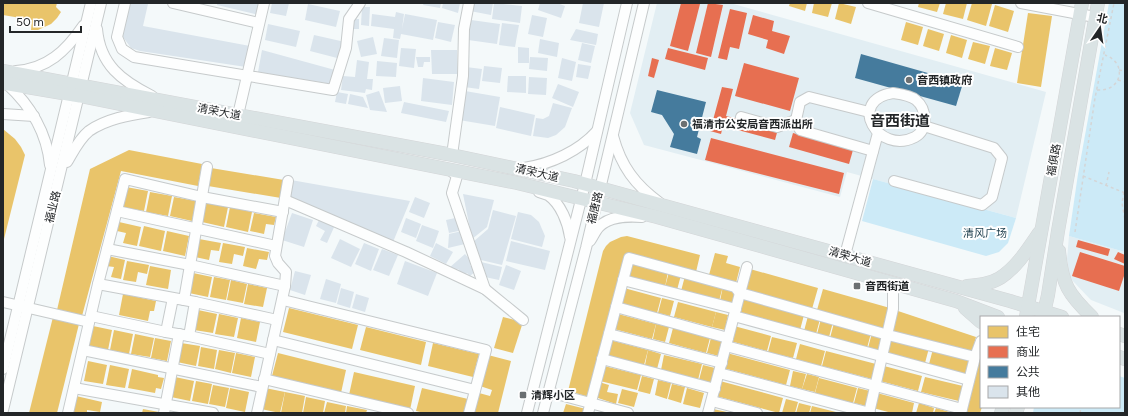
<svg xmlns="http://www.w3.org/2000/svg" width="1128" height="416" font-family="Figtree,'Noto Sans SC',sans-serif">
<style>
.built{fill:#e2eef3}
.green{fill:#cceaf7}
.homes{fill:#e9c46a}
.shops{fill:#e76f51}
.public{fill:#457b9d}
.building{fill:#dae4ec}
.lines{fill:none;stroke-linecap:round;stroke-linejoin:round}
.minor-casing{stroke:#c6cacb;stroke-width:12}
.major-casing{stroke:#d3d5d7;stroke-width:14}
.path{stroke:#d4d5d6;stroke-width:1.5;stroke-dasharray:3 3;stroke-linecap:butt}
.minor{stroke:#fdfefe;stroke-width:10}
.major{stroke:#dae3e4;stroke-width:13}
.poi-dot{fill:#6c7072;stroke:#fff;stroke-width:1.5}
.labels{text-anchor:middle;dominant-baseline:central;stroke-width:4;stroke-linejoin:round;paint-order:stroke}
.poi-label{font-size:11px;font-weight:bold;fill:#232628;stroke:#fff;text-anchor:start}
.street-label{font-size:11px;fill:#232628;stroke:#fff}
.park-label{font-size:11px;fill:#1c3d4c;stroke:#fff}
.district-label{font-size:15px;font-weight:bold;fill:#232628;stroke:#fff}
</style>
<rect width="100%" height="100%" fill="#f4f9fa"/>
<!-- built -->
<g class="built">
<path d="M657 3H730L1046 92 1016 218 847 172 840 197 644 145 630 113Z"/>
<path d="M1069 236 1125 252 1124 313 1091 300 1070 278 1067 259Z"/>
</g>
<!-- green -->
<g class="green">
<path d="M1109 3H1125V252L1069 236 1078 174Z"/>
<path d="M873 179 1016 218 1008 243 999 252 986 256 862 221Z"/>
<path d="M1119 376 1125 378V413H1033L1034 407H1119Z"/>
</g>
<!-- homes -->
<g class="homes">
<path d="M3 3H57L56 7 61 12 57 18 51 24 38 30H31L32 20 3 15Z"/>
<path d="M790 3H807L805 11 789 6Z"/>
<path d="M814 3H832L828 17 812 13Z"/>
<path d="M839 3 856 7 851 24 835 19Z"/>
<path d="M919 3H940L937 12 918 7Z"/>
<path d="M946 3H967L963 19 943 14Z"/>
<path d="M972 3H987L992 4 986 26 967 20Z"/>
<path d="M995 5 1014 11 1008 32 989 26Z"/>
<path d="M1028 13 1052 16 1041 87 1017 83Z"/>
<path d="M906 22 923 27 918 45 901 40Z"/>
<path d="M928 29 944 34 939 51 923 46Z"/>
<path d="M951 35 967 40 962 58 946 53Z"/>
<path d="M973 42 990 46 985 64 968 59Z"/>
<path d="M995 48 1012 53 1007 70 990 66Z"/>
<path d="M3 129 15 139 21 147 25 155 4 239Z"/>
<path d="M129 150 202 164 198 186 121 171 82 316 57 310 90 169Z"/>
<path d="M211 168 284 180 281 198 208 186Z"/>
<path d="M126 187 148 191 144 211 122 207Z"/>
<path d="M150 192 172 196 168 216 146 212Z"/>
<path d="M174 197 196 201 192 221 170 216Z"/>
<path d="M206 203 228 207 224 227 202 222Z"/>
<path d="M230 207 252 212 248 232 226 227Z"/>
<path d="M254 213 276 217 274 225 266 224 264 234 250 231Z"/>
<path d="M119 222 141 227 137 246 123 243 126 233 117 231Z"/>
<path d="M144 226 165 231 161 251 139 246Z"/>
<path d="M167 231 189 236 185 256 163 251Z"/>
<path d="M627 236 700 255 696 272 625 254 589 397 568 391 603 251 606 246 610 242 621 237Z"/>
<path d="M199 239 221 243 219 251 211 250 209 260 195 257Z"/>
<path d="M223 243 245 247 243 256 234 254 232 264 219 262Z"/>
<path d="M247 248 269 252 267 260 259 259 256 269 243 266Z"/>
<path d="M715 253 728 256 726 263 740 267 736 283 709 275Z"/>
<path d="M108 256 125 260 121 279 111 277 114 267 106 266Z"/>
<path d="M127 261 149 265 147 274 138 272 136 282 123 280Z"/>
<path d="M631 262 668 272 665 287 627 277Z"/>
<path d="M150 266 171 270 168 289 146 285Z"/>
<path d="M750 269 818 288 812 309 745 290Z"/>
<path d="M669 272 681 275 677 290 665 287Z"/>
<path d="M193 273 212 277 208 297 189 293Z"/>
<path d="M685 276 723 286 719 301 681 291Z"/>
<path d="M214 277 230 280 226 300 210 297Z"/>
<path d="M231 280 247 284 243 303 227 300Z"/>
<path d="M248 284 267 288 263 307 244 304Z"/>
<path d="M723 286 736 289 732 304 720 301Z"/>
<path d="M624 288 661 298 657 313 620 303Z"/>
<path d="M823 289 890 308 884 329 817 310Z"/>
<path d="M123 294 156 301 154 311H150L148 321 119 315Z"/>
<path d="M662 298 674 301 670 316 658 313Z"/>
<path d="M741 298 804 315 800 330 737 313Z"/>
<path d="M678 302 716 312 712 327 674 317Z"/>
<path d="M289 308 358 325 352 349 283 332Z"/>
<path d="M198 310 217 314 213 333 194 330Z"/>
<path d="M898 311 976 337 972 352 893 332Z"/>
<path d="M716 312 728 315 725 330 712 327Z"/>
<path d="M219 314 238 318 234 337 215 334Z"/>
<path d="M618 314 656 324 652 339 614 329Z"/>
<path d="M808 316 820 319 816 334 804 331Z"/>
<path d="M53 317 79 324 57 413H29Z"/>
<path d="M503 317 523 322 513 353 494 348Z"/>
<path d="M241 318 260 322 256 342 237 338Z"/>
<path d="M821 319 833 322 829 337 817 334Z"/>
<path d="M834 323 871 333 867 348 830 338Z"/>
<path d="M656 324 669 327 665 342 653 339Z"/>
<path d="M93 326 112 330 108 350 89 346Z"/>
<path d="M734 326 771 336 767 351 730 341Z"/>
<path d="M366 327 426 342 421 365 360 350Z"/>
<path d="M673 328 710 338 706 353 669 343Z"/>
<path d="M114 330 133 334 129 354 110 350Z"/>
<path d="M872 333 884 336 880 351 868 348Z"/>
<path d="M135 334 154 338 150 357 131 354Z"/>
<path d="M772 337 797 343 793 358 768 352Z"/>
<path d="M155 338 171 341 167 361 151 358Z"/>
<path d="M711 338 723 341 719 356 707 353Z"/>
<path d="M891 338 929 348 925 363 888 353Z"/>
<path d="M610 340 648 350 644 365 606 355Z"/>
<path d="M181 343 200 346 196 366 177 362Z"/>
<path d="M433 343 479 354 473 377 428 366Z"/>
<path d="M800 344 825 351 821 366 796 359Z"/>
<path d="M201 347 217 350 214 369 198 366Z"/>
<path d="M981 347 982 407 980 413H964Z"/>
<path d="M933 349 970 359 966 374 929 364Z"/>
<path d="M219 350 235 353 231 373 215 369Z"/>
<path d="M648 350 661 354 657 369 645 365Z"/>
<path d="M826 351 876 364 872 379 822 366Z"/>
<path d="M236 353 255 357 251 377 232 373Z"/>
<path d="M278 353 346 370 341 393 272 376Z"/>
<path d="M727 353 790 370 786 385 723 368Z"/>
<path d="M488 355 511 361 498 413H473L479 393 490 396 492 390 480 386Z"/>
<path d="M664 355 702 364 698 380 661 370Z"/>
<path d="M88 361 107 365 103 384 84 381Z"/>
<path d="M110 365 129 369 125 388 106 385Z"/>
<path d="M703 365 715 368 711 383 699 380Z"/>
<path d="M604 366 641 375 637 390 600 381Z"/>
<path d="M884 366 922 376 918 391 880 381Z"/>
<path d="M132 369 158 375V377L164 378 161 389 156 388 155 393 128 388Z"/>
<path d="M793 371 806 374 802 389 790 386Z"/>
<path d="M354 372 415 386 410 410 349 395Z"/>
<path d="M807 374 819 377 815 392 802 389Z"/>
<path d="M642 376 654 379 650 394 638 391Z"/>
<path d="M175 377 194 381 190 401 171 397Z"/>
<path d="M925 377 963 386 959 401 921 392Z"/>
<path d="M819 378 857 388 853 403 815 393Z"/>
<path d="M658 380 671 383 667 399 655 395Z"/>
<path d="M196 381 212 384 208 404 192 401Z"/>
<path d="M720 381 783 398 779 413 716 396Z"/>
<path d="M599 382 609 385 607 392 618 394 616 404 598 398 596 394Z"/>
<path d="M672 384 685 387 681 403 668 399Z"/>
<path d="M213 385 229 388 225 407 209 404Z"/>
<path d="M230 388 249 392 245 412 226 408Z"/>
<path d="M265 388 285 392 280 413 261 409Z"/>
<path d="M422 388 468 399 464 413H425L416 411Z"/>
<path d="M687 388 704 393 700 408 683 404Z"/>
<path d="M858 388 870 391 866 406 854 403Z"/>
<path d="M622 389 638 393 634 407 618 403Z"/>
<path d="M285 392 305 396 302 413H281Z"/>
<path d="M877 393 914 403 912 413H892L873 408Z"/>
<path d="M76 396 102 402 100 412 87 410V413H73Z"/>
<path d="M306 397 325 401 323 413H303Z"/>
<path d="M786 399 798 402 795 413H782Z"/>
<path d="M327 402 346 406 345 413H324Z"/>
<path d="M799 403 811 406 809 413H796Z"/>
<path d="M919 403 934 408 933 413H916Z"/>
<path d="M566 404 586 409 585 413H563Z"/>
<path d="M347 406 367 410 366 413H346Z"/>
<path d="M812 406 836 412V413H810Z"/>
<path d="M936 408 953 413H934Z"/>
<path d="M143 409 159 412V413H142Z"/>
<path d="M713 409 727 412V413H711Z"/>
</g>
<!-- shops -->
<g class="shops">
<path d="M681 3 700 4 688 51 670 46Z"/>
<path d="M708 3 723 5 711 57 696 53Z"/>
<path d="M730 9 747 13 739 49 730 47 727 60 718 58Z"/>
<path d="M753 15 774 21 772 31 790 36 784 54 766 48 768 40 748 34Z"/>
<path d="M668 48 708 58 705 70 665 59Z"/>
<path d="M652 58 659 60 654 78 648 76Z"/>
<path d="M744 63 799 78 790 111 735 96Z"/>
<path d="M722 87 733 89 726 116 778 129 775 140 723 126 721 134 710 131Z"/>
<path d="M793 133 853 150 849 164 789 147Z"/>
<path d="M711 138 844 173 839 194 705 160Z"/>
<path d="M1078 240 1110 249 1108 256 1076 247Z"/>
<path d="M1080 252 1125 266V273L1119 291 1072 276Z"/>
<path d="M1118 252 1125 255V264L1114 259Z"/>
</g>
<!-- public -->
<g class="public">
<path d="M861 54 963 83 956 106 855 78Z"/>
<path d="M657 90 706 102 697 137 701 139 697 154 670 147 674 134 662 115 651 112Z"/>
</g>
<!-- building -->
<g class="building">
<path d="M129 3 148 4 143 26 250 46 246 67 140 51 131 48 123 37 122 29Z"/>
<path d="M217 3H262L259 15 217 5Z"/>
<path d="M272 3H289L286 16 270 13Z"/>
<path d="M424 3H441L440 8 423 5Z"/>
<path d="M443 3H460L458 13 442 8Z"/>
<path d="M471 3H493L491 15 470 11Z"/>
<path d="M494 3 522 6 520 23 492 19Z"/>
<path d="M540 3H557L565 6 561 18 538 10Z"/>
<path d="M583 3H604L599 27 579 23Z"/>
<path d="M308 4 340 11 336 27 305 20Z"/>
<path d="M362 7H370L369 26 361 25Z"/>
<path d="M396 12 404 14 402 29 405 14 437 20 433 40 401 34 400 39 393 38 394 29 371 26 372 14 395 17Z"/>
<path d="M532 15 547 18 543 37 528 34Z"/>
<path d="M351 19H359V29H352Z"/>
<path d="M471 20 500 24 497 44 468 40Z"/>
<path d="M438 22 455 25 451 42 435 38Z"/>
<path d="M502 23 519 25 515 47 499 45Z"/>
<path d="M268 24 300 31 296 47 265 40Z"/>
<path d="M576 29 598 34 596 45 570 40Z"/>
<path d="M314 35 345 42 341 59 310 51Z"/>
<path d="M373 37 377 54 361 57 357 41Z"/>
<path d="M384 38 399 40 397 58 381 56Z"/>
<path d="M540 39 559 43 557 57 538 53Z"/>
<path d="M582 43 595 46 591 63 578 60Z"/>
<path d="M518 47 529 48V63H518Z"/>
<path d="M401 48 416 49 414 68 399 66Z"/>
<path d="M262 50 335 70 332 84 258 72Z"/>
<path d="M431 50H457V74H432Z"/>
<path d="M416 57H430V62H424L423 67H418Z"/>
<path d="M530 57 548 58 547 71 529 69Z"/>
<path d="M562 58 576 62 572 81 558 78Z"/>
<path d="M357 60 369 62 367 79H373L372 90 366 89 365 93 341 90 343 76 355 77Z"/>
<path d="M377 61 397 63 396 77 376 76Z"/>
<path d="M578 64 591 66 588 79 576 77Z"/>
<path d="M484 66 502 68 500 83 482 81Z"/>
<path d="M466 67 482 69 479 89 464 87Z"/>
<path d="M508 76H526V93L507 92Z"/>
<path d="M529 77 547 78 546 95 528 94Z"/>
<path d="M423 78 454 82 452 105 421 101Z"/>
<path d="M558 84 579 92 573 107 552 98Z"/>
<path d="M400 86 402 101 385 103 383 88Z"/>
<path d="M379 91 387 112 370 110 366 95Z"/>
<path d="M465 91 500 97 495 126 459 120Z"/>
<path d="M337 92 348 94 346 104 335 102Z"/>
<path d="M350 94 363 97 368 108 348 104Z"/>
<path d="M404 102 449 111 446 122 401 113Z"/>
<path d="M553 103 572 108 565 127 556 135 548 138 533 136 536 118 543 119 549 116Z"/>
<path d="M500 107 535 115 531 136 496 128Z"/>
<path d="M291 180 410 201 393 242 288 198Z"/>
<path d="M463 194 494 200 487 227 472 239Z"/>
<path d="M415 197 430 203 424 218 409 212Z"/>
<path d="M493 210 516 216 502 265 481 260 473 242 488 229Z"/>
<path d="M518 212 531 215 539 222 545 236 542 247 511 239Z"/>
<path d="M292 213 313 220 304 247 282 240Z"/>
<path d="M460 217 463 230 449 233 446 220Z"/>
<path d="M320 218 335 225 327 243 320 240 325 231 316 226Z"/>
<path d="M406 218 421 224 416 238 401 232Z"/>
<path d="M422 225 439 231 433 248 416 241Z"/>
<path d="M462 231 465 244 448 248 449 234Z"/>
<path d="M340 239 360 249 351 267 331 258Z"/>
<path d="M511 241 550 251 545 270 506 261Z"/>
<path d="M364 243 379 249 371 271 355 264Z"/>
<path d="M436 243 453 252 446 264 430 256Z"/>
<path d="M382 249 398 255 389 276 373 270Z"/>
<path d="M465 254 473 263 470 265 476 271 470 276 467 273 464 276 458 269 453 273 449 268Z"/>
<path d="M405 261 437 273 428 296 397 284Z"/>
<path d="M481 262 502 267 499 280 485 277 480 267Z"/>
<path d="M506 265 521 271 514 290 499 285Z"/>
<path d="M295 271 311 275 305 295 290 290Z"/>
<path d="M326 279 341 284 336 303 320 299Z"/>
<path d="M341 288 354 292 350 308 337 304Z"/>
<path d="M356 294 369 298 365 312 352 308Z"/>
</g>
<g class="lines">
<defs>
<g id="minor">
<path d="M125 3 117 37 122 49 134 57 333 90 346 48 349 19 360 3"/>
<path d="M173 3 259 23"/>
<path d="M868 3 1018 47"/>
<path d="M1021 3 1095 17"/>
<path d="M97 29C100 65 122 81 152 96"/>
<path d="M16 71C47 69 66 51 83 26"/>
<path d="M7 84C30 105 47 133 50 165"/>
<path d="M893 93C900 94 910 95 916 100 927 109 928 130 915 137 878 156 846 100 893 93Z"/>
<path d="M869 112 809 97 800 102 796 120 800 130 873 151"/>
<path d="M3 114 34 116"/>
<path d="M238 115 264 3"/>
<path d="M741 117 777 127 796 120"/>
<path d="M613 136C621 166 635 185 660 203"/>
<path d="M452 155 463 76 464 29 469 3"/>
<path d="M67 162C73 152 79 139 89 131 106 119 129 115 149 112"/>
<path d="M524 168C551 164 579 151 597 131"/>
<path d="M449 169 457 176 452 193 485 289"/>
<path d="M894 181 982 205 992 197 1002 158 994 148 924 126"/>
<path d="M539 192C542 193 545 194 548 195 561 204 568 223 570 237"/>
<path d="M285 200 406 252 485 289 523 320"/>
<path d="M117 211 276 246"/>
<path d="M590 241C593 237 595 231 599 227 609 216 627 216 642 217"/>
<path d="M107 249 190 265 285 286"/>
<path d="M845 255 878 133"/>
<path d="M623 280 736 309"/>
<path d="M98 284 195 302 189 336 166 332 173 298"/>
<path d="M184 300 207 167"/>
<path d="M283 300 486 350 469 413"/>
<path d="M3 302 89 322"/>
<path d="M195 302 277 320"/>
<path d="M616 307 728 338"/>
<path d="M91 316 166 332"/>
<path d="M734 316 969 380"/>
<path d="M609 334 722 363"/>
<path d="M189 336 270 354"/>
<path d="M273 340 475 390"/>
<path d="M726 346 962 409"/>
<path d="M83 350 262 387"/>
<path d="M975 357 981 341"/>
<path d="M602 359 715 389"/>
<path d="M3 369 91 3"/>
<path d="M719 373 870 413"/>
<path d="M264 379 408 413"/>
<path d="M74 388 213 413"/>
<path d="M549 392 628 413"/>
<path d="M712 401 757 413"/>
<path d="M3 410 101 3"/>
<path d="M68 413 98 284 125 179 202 197 283 212"/>
<path d="M164 413 179 334"/>
<path d="M257 413 285 286 286 272 278 263 275 256 288 181"/>
<path d="M527 413 585 184 627 3"/>
<path d="M543 413 586 248 644 3"/>
<path d="M588 413 629 258 735 287 740 293 888 335 975 357 961 413"/>
<path d="M708 413 747 267"/>
<path d="M869 413 893 309V284"/>
</g>
<g id="major">
<path d="M3 71 447 154 574 181 1010 301 1062 317"/>
<path d="M3 83 80 96 517 183 657 217 956 301 998 317"/>
<path d="M1059 251C1062 284 1068 294 1092 317"/>
<path d="M967 286C978 285 990 284 1000 278 1017 267 1028 249 1039 233"/>
<path d="M965 308 981 322"/>
<path d="M1026 317 1082 3"/>
<path d="M1043 317 1048 295 1058 231 1098 3"/>
<path d="M1119 334 1125 336"/>
<path d="M1119 357 1125 359"/>
<path d="M1001 413 1003 407"/>
<path d="M1016 413 1018 407"/>
</g>
</defs>
<!-- minor casing -->
<use href="#minor" class="minor-casing"/>
<!-- major casing -->
<use href="#major" class="major-casing"/>
<!-- path -->
<g class="path">
<path d="M1119 70 1125 71"/>
<path d="M1118 80 1125 82"/>
<path d="M1097 90C1122 92 1128 63 1105 55"/>
<path d="M1083 176 1125 193"/>
<path d="M1106 186 1109 172"/>
<path d="M1125 186 1122 203 1125 220"/>
<path d="M1075 232 1095 98 1114 3"/>
<path d="M1080 413 1081 407"/>
</g>
<!-- minor -->
<use href="#minor" class="minor"/>
<!-- major -->
<use href="#major" class="major"/>
</g>
<!-- markers -->
<g class="poi-dot">
<circle cx="909" cy="80" r="4"/>
<circle cx="684" cy="124" r="4"/>
<rect x="853" y="282" width="8" height="8" rx="2"/>
<rect x="519" y="391" width="8" height="8" rx="2"/>
</g>
<g class="labels">
<!-- poi labels -->
<g class="poi-label">
<text x="917" y="80">音西镇政府</text>
<text x="692" y="124">福清市公安局音西派出所</text>
<text x="865" y="286">音西街道</text>
<text x="531" y="395">清辉小区</text>
</g>
<!-- street labels -->
<g class="street-label">
<text transform="translate(219 112) rotate(11)">清荣大道</text>
<text transform="translate(1054 160) rotate(-80)">福俱路</text>
<text transform="translate(537 173) rotate(13)">清荣大道</text>
<text transform="translate(53 207) rotate(-76)">福业路</text>
<text transform="translate(595 208) rotate(-76)">福唐路</text>
<text transform="translate(850 257) rotate(16)">清荣大道</text>
</g>
<!-- park labels -->
<g class="park-label">
<text x="985" y="233">清风广场</text>
</g>
<!-- district labels -->
<g class="district-label">
<text x="900" y="121">音西街道</text>
</g>
</g>
<!-- border -->
<rect width="1128" height="416" fill="none" stroke="#232628" stroke-width="8"/>
<!-- legend -->
<rect x="980" y="316" width="140" height="92" fill="#ffffff" stroke="#a7a8a9"/>
<rect x="988" y="326" width="20" height="12" fill="#e9c46a" stroke="#a7a8a9"/>
<text x="1016" y="336" font-size="12" fill="#232628">住宅</text>
<rect x="988" y="346" width="20" height="12" fill="#e76f51" stroke="#a7a8a9"/>
<text x="1016" y="356" font-size="12" fill="#232628">商业</text>
<rect x="988" y="366" width="20" height="12" fill="#457b9d" stroke="#a7a8a9"/>
<text x="1016" y="376" font-size="12" fill="#232628">公共</text>
<rect x="988" y="386" width="20" height="12" fill="#dae4ec" stroke="#a7a8a9"/>
<text x="1016" y="396" font-size="12" fill="#232628">其他</text>
<!-- north arrow -->
<g transform="translate(1100 28) rotate(13)" stroke="#ffffff" stroke-width="3" paint-order="stroke">
<path d="M0-3L7 15L0 10L-7 15Z" fill="#232628"/>
<text y="-6" font-size="11" font-weight="bold" text-anchor="middle" fill="#232628">北</text>
</g>
<!-- scale -->
<path d="M10 26v6h71v-6" fill="none" stroke="#232628" stroke-width="2"/>
<text x="16" y="26" font-size="12" fill="#232628" stroke="#ffffff" stroke-width="3" paint-order="stroke">50 m</text>
</svg>
